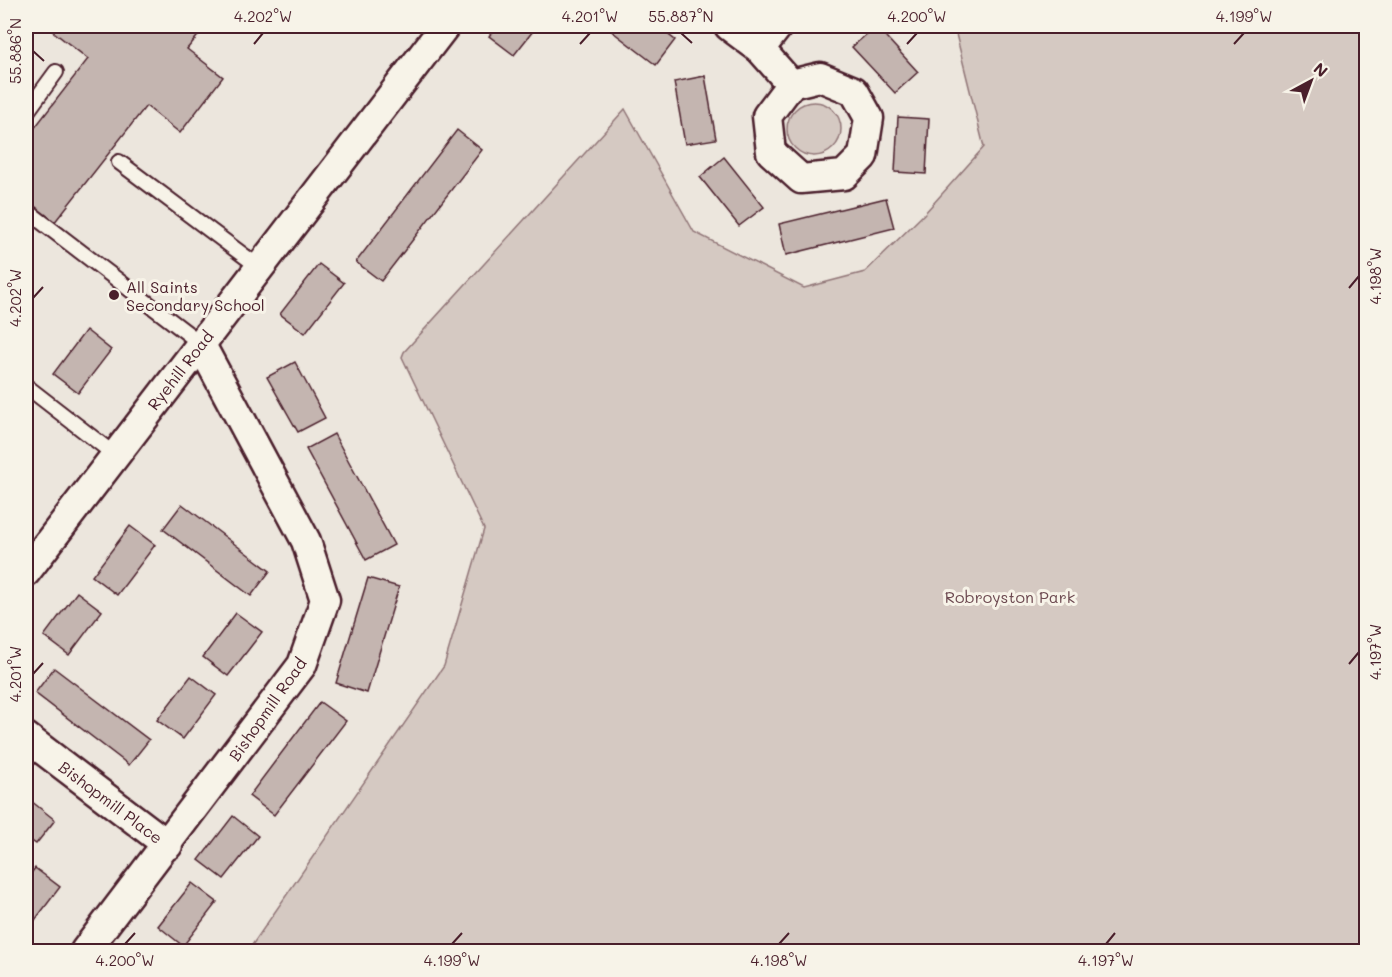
<svg xmlns="http://www.w3.org/2000/svg" width="1392" height="977" font-family="Mali,sans-serif">
<style>
.green{fill:#d5c9c2;stroke:#907476;stroke-width:1.5}
.building{fill:#c4b5b0;stroke:#4a1f2b;stroke-width:1.5}
.lines{fill:none;stroke-linecap:round;stroke-linejoin:round}
.service-casing{stroke:#4a1f2b;stroke-width:18}
.minor-casing{stroke:#4a1f2b;stroke-width:33}
.service{stroke:#f7f3e8;stroke-width:14}
.minor{stroke:#f7f3e8;stroke-width:28}
.ticks{fill:none;stroke:#4a1f2b;stroke-width:2}
.poi-dot{fill:#4a1f2b;stroke:#f7f3e8;stroke-width:2}
.labels{text-anchor:middle;dominant-baseline:central;stroke-width:6;stroke-linejoin:round;paint-order:stroke}
.poi-label{font-size:16px;fill:#4a1f2b;stroke:#f7f3e8;text-anchor:start}
.street-label{font-size:16px;fill:#4a1f2b;stroke:#f7f3e8}
.park-label{font-size:16px;fill:#6d4a51;stroke:#f7f3e8}
.neatline{fill:none;stroke:#4a1f2b;stroke-width:2}
.ticks-label{font-size:15px;text-anchor:middle;fill:#4a1f2b}
</style>
<rect width="100%" height="100%" fill="#ece6dd"/>
<filter id="ink" filterUnits="userSpaceOnUse"><feTurbulence type="fractalNoise" baseFrequency=".0167" numOctaves="2"/><feDisplacementMap in="SourceGraphic" scale="12" xChannelSelector="R" yChannelSelector="G"/><feConvolveMatrix kernelMatrix="1 2 1 2 8 2 1 2 1" color-interpolation-filters="sRGB"/></filter>
<g filter="url(#ink)">
<!-- green -->
<g class="green">
<path d="M954 26H1366V951H248L444 666 484 529 402 357 404 352 625 109 694 232 804 288 865 272 924 214 984 147Z"/>
<circle cx="814" cy="129" r="27"/>
</g>
<!-- building -->
<g class="building">
<path d="M46 26H206L187 49 223 77 180 133 146 106 54 223 26 201V139L88 59Z"/>
<path d="M497 26H537L514 55 489 36Z"/>
<path d="M605 26H657L675 40 656 65Z"/>
<path d="M876 26 918 72 895 93 852 47Z"/>
<path d="M705 76 716 139 685 144 674 82Z"/>
<path d="M898 117 929 119 926 174 895 172Z"/>
<path d="M457 130 482 150 381 281 356 262Z"/>
<path d="M724 157 764 207 739 226 700 177Z"/>
<path d="M886 198 894 228 786 255 779 224Z"/>
<path d="M319 264 344 283 305 333 280 314Z"/>
<path d="M86 330 111 350 78 393 53 374Z"/>
<path d="M295 362 325 418 298 432 267 377Z"/>
<path d="M334 434 394 545 366 560 306 449Z"/>
<path d="M182 504 270 571 251 596 163 529Z"/>
<path d="M130 526 155 545 117 595 92 576Z"/>
<path d="M368 578 399 587 367 693 336 683Z"/>
<path d="M77 592 102 611 69 655 44 636Z"/>
<path d="M236 613 262 632 228 676 203 657Z"/>
<path d="M54 668 149 740 129 765 35 693Z"/>
<path d="M191 676 216 695 183 739 157 720Z"/>
<path d="M320 702 346 721 274 815 249 796Z"/>
<path d="M26 797 55 820 36 844 26 837Z"/>
<path d="M233 816 258 836 224 879 199 860Z"/>
<path d="M35 868 60 887 26 932V880Z"/>
<path d="M192 883 217 902 183 946 158 926Z"/>
</g>
<g class="lines">
<defs>
<g id="service">
<path d="M26 113 56 72"/>
<path d="M119 162 259 267"/>
<path d="M26 210 200 343"/>
<path d="M26 386 115 455"/>
</g>
<g id="minor">
<path d="M729 26 760 49 791 84"/>
<path d="M760 49 778 26"/>
<path d="M820 77 854 91 869 118 863 156 844 175 801 179 771 152 767 116 791 84Z"/>
<path d="M26 572 445 26"/>
<path d="M26 737 168 845"/>
<path d="M85 951 302 665 325 600 306 541 200 343"/>
</g>
</defs>
<!-- service casing -->
<use href="#service" class="service-casing"/>
<!-- minor casing -->
<use href="#minor" class="minor-casing"/>
<!-- service -->
<use href="#service" class="service"/>
<!-- minor -->
<use href="#minor" class="minor"/>
</g>
</g>
<!-- ticks -->
<path class="ticks" d="M681 33 692 43M254 44 263 33M580 44 590 33M907 44 917 33M1234 44 1244 33M33 51 44 61M1349 288 1359 276M33 298 43 287M1349 664 1359 652M33 674 43 663M125 944 135 933M452 944 462 933M779 944 789 933M1106 944 1115 933"/>
<!-- markers -->
<circle class="poi-dot" cx="114" cy="295" r="6"/>
<g class="labels">
<!-- poi labels -->
<g class="poi-label">
<text x="126" y="286">All Saints<tspan x="126" dy="18">Secondary School</tspan></text>
</g>
<!-- street labels -->
<g class="street-label">
<text transform="translate(180 370) rotate(-52)">Ryehill Road</text>
<text transform="translate(267 709) rotate(-55)">Bishopmill Road</text>
<text transform="translate(111 802) rotate(37)">Bishopmill Place</text>
</g>
<!-- park labels -->
<g class="park-label">
<text x="1010" y="596">Robroyston Park</text>
</g>
</g>
<!-- margin -->
<rect width="1392" height="977" fill="none" stroke="#f7f3e8" stroke-width="66"/>
<!-- north arrow -->
<g transform="translate(1311 81) rotate(41)" stroke="#f7f3e8" stroke-width="4.5" paint-order="stroke">
<path d="M0-4.5L10 22L0 15L-10 22Z" fill="#4a1f2b"/>
<text y="-9" font-size="16" font-weight="bold" text-anchor="middle" fill="#4a1f2b">N</text>
</g>
<rect x="33" y="33" width="1326" height="911" class="neatline"/>
<g class="ticks-label">
<text x="263" y="22">4.202°W</text>
<text x="590" y="22">4.201°W</text>
<text x="681" y="22">55.887°N</text>
<text x="917" y="22">4.200°W</text>
<text x="1244" y="22">4.199°W</text>
<text transform="translate(16 51) rotate(-90)" y="5">55.886°N</text>
<text transform="translate(1376 276) rotate(-90)" y="5">4.198°W</text>
<text transform="translate(16 298) rotate(-90)" y="5">4.202°W</text>
<text transform="translate(1376 652) rotate(-90)" y="5">4.197°W</text>
<text transform="translate(16 674) rotate(-90)" y="5">4.201°W</text>
<text x="125" y="966">4.200°W</text>
<text x="452" y="966">4.199°W</text>
<text x="779" y="966">4.198°W</text>
<text x="1106" y="966">4.197°W</text>
</g>
</svg>
